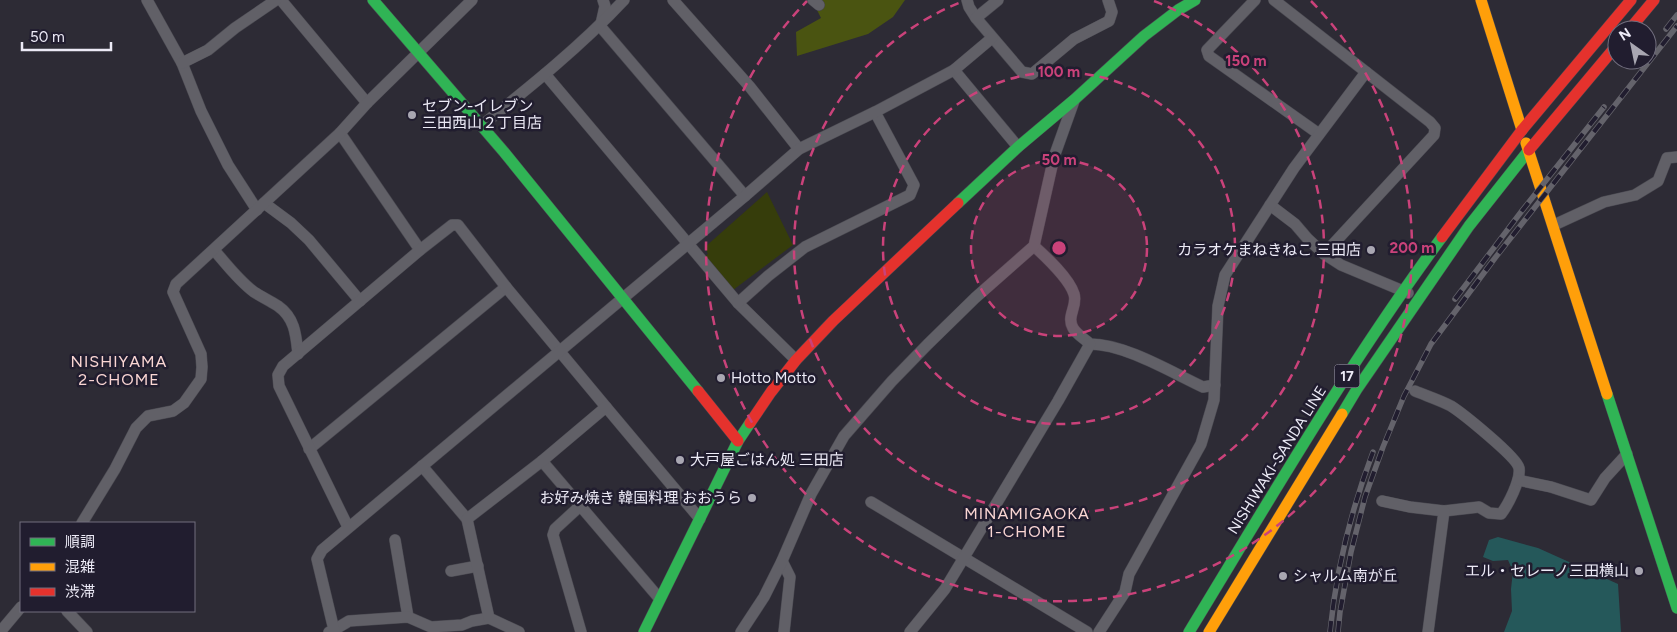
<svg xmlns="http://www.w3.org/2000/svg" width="1677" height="632" font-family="Figtree,'Noto Sans JP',sans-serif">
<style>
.green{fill:#363d0b}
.forest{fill:#4a5411}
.water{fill:#25585a}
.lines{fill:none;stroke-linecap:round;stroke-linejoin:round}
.street-casing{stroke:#494850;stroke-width:12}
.fast-casing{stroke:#494850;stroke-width:12}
.slow-casing{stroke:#494850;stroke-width:12}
.jam-casing{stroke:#494850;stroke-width:12}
.street{stroke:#616067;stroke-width:11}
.fast{stroke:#30b455;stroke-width:11}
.slow{stroke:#ff9f0a;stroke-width:11}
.jam{stroke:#e5322d;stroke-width:11}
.rail-casing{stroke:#64636b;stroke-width:5.5}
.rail{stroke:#211d2f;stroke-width:4;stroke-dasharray:11;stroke-linecap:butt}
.ring{fill:none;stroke:#ca427a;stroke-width:2.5;stroke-dasharray:9 6}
.poi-dot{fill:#a9a7b2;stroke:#211d2f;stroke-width:2}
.labels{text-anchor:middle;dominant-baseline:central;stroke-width:5;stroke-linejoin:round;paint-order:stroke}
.shield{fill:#211d2f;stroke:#afacba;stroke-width:1}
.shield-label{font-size:14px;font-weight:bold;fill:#eceaf6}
.poi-label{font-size:15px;fill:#eceaf6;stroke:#211d2f;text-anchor:start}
.street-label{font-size:15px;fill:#eceaf6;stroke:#211d2f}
.neighbourhood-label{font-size:16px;letter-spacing:1px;fill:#fad6d3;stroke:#211d2f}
.centre{fill:#ca427a;stroke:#211d2f;stroke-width:2.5}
.ring-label{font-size:15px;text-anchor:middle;font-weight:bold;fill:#ca427a;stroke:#211d2f;stroke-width:5;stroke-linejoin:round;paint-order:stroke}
</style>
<rect width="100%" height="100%" fill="#2d2b35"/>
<!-- green -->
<path class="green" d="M767 192 793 245 733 290 704 257 708 254 705 247Z"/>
<!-- forest -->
<path class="forest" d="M812 0H905L893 17 868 34 797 56 796 32 821 18Z"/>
<!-- water -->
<path class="water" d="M1498 537 1538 548 1618 584 1621 632H1504L1512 611 1511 589 1513 571 1508 560 1493 561 1483 557 1489 540Z"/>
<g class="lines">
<defs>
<g id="street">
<path d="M147 0 182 63 201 111 228 165 257 210"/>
<path d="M281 0 367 103"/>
<path d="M673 0 750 87 799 149"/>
<path d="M813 0 819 5"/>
<path d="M967 0 969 7 976 18"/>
<path d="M998 0 976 18 1022 72 1032 74 1074 39 1109 21 1112 12 1108 0"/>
<path d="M1255 0 1207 50 1209 56 1319 134"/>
<path d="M1274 0 1430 122 1435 128 1434 135 1324 254"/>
<path d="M601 24 605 6 603 0"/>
<path d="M600 26 745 196"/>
<path d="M182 63 208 50 235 28 276 0"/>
<path d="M954 70 1018 147"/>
<path d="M545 74 738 303 796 360"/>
<path d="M481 126C531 86 581 46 624 0"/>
<path d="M340 133 420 250"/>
<path d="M264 203 291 223 309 240 360 301"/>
<path d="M1270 205 1295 224 1307 238 1324 254 1341 265 1408 293"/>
<path d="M1554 225 1604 202 1635 195 1658 181 1667 158 1677 157"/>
<path d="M1034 246C1046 257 1069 278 1074 294 1078 306 1066 316 1073 328 1076 334 1085 339 1090 344 1125 344 1171 372 1203 387L1215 385"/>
<path d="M214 250C227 265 239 281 254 292 262 297 270 301 278 306 295 318 296 335 298 354"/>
<path d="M738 303 768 276 805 247 910 195 914 185 875 112"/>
<path d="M1415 391C1427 396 1440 400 1451 406 1462 413 1517 457 1519 468 1521 480 1508 505 1501 514L1489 513 1479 507 1444 511"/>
<path d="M309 449 506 287"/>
<path d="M542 461 659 598"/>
<path d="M422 466 467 519"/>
<path d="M1518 480 1551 487 1591 500 1605 478 1627 454"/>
<path d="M1382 501 1410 507 1444 511 1428 632"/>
<path d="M871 502 1087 632"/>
<path d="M580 506 555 529 553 535 581 632"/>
<path d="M82 523 115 469 136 428 148 416 173 411 184 403 201 379 202 367 201 354 173 292 176 284 340 133 367 103 472 0"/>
<path d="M348 527 279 386 278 375 283 366 420 250 452 225H458L506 287 606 407"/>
<path d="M395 540 408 617"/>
<path d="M782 561 790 577 784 632"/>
<path d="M451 571 478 566"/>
<path d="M67 611 87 632"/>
<path d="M334 630 349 621 408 617 431 627 462 625 472 621 489 618"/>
<path d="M0 632 21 607"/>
<path d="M329 632 334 630 317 559 322 550 745 196 799 149 875 112 954 70 992 38"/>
<path d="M519 632 489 618 467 519 542 461 606 407 700 519"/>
<path d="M741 632 764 597 782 561 811 494 844 436 892 381 928 344 975 298 1034 246 1054 157 1074 101"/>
<path d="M910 632 945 589 1058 401 1090 344"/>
<path d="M1099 632 1125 592 1129 574 1201 444 1214 400 1218 306 1225 275 1294 168 1366 72"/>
</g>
<g id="fast">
<path d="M373 0 504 152 698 391"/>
<path d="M958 203 1018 147 1075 99 1144 36 1178 10 1195 0"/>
<path d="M1607 394 1677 608"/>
<path d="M1342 414 1357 389 1469 226 1529 150"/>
<path d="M644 632 738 441 750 423"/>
<path d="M1189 632C1270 499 1349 363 1442 237"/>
</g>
<g id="slow">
<path d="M1481 0 1522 130"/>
<path d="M1526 143 1607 394"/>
<path d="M1209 632 1342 414"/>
</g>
<g id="jam">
<path d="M1629 30 1654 0"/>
<path d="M1522 130 1631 0"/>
<path d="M1529 150 1617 45"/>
<path d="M1442 237 1522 130"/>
<path d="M698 391 738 441"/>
<path d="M750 423 771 392 796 360 833 321 958 203"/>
</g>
</defs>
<!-- street casing -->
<use href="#street" class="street-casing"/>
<!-- fast casing -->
<use href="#fast" class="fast-casing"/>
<!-- slow casing -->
<use href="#slow" class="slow-casing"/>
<!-- jam casing -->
<use href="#jam" class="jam-casing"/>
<!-- street -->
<use href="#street" class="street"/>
<!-- fast -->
<use href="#fast" class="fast"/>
<!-- slow -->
<use href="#slow" class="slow"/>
<!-- jam -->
<use href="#jam" class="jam"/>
<defs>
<g id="rail">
<path d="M1666 29 1677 15"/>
<path d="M1455 299 1521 212 1604 107"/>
<path d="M1330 632C1336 571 1351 510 1373 452"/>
<path d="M1338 632 1340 612 1351 552 1365 497 1383 447 1404 396 1431 344 1495 258 1677 26"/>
</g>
</defs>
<!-- rail casing -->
<use href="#rail" class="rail-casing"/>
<!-- rail -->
<use href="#rail" class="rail"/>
</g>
<!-- distance rings -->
<circle cx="1059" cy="248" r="88" fill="#ca427a" fill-opacity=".12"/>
<g class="ring">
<circle cx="1059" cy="248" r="88"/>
<circle cx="1059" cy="248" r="176"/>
<path d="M1154 1A265 265 0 1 1 964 1"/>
<path d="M1311 1A353 353 0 1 1 807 1"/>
</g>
<!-- markers -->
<g class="poi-dot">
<circle cx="412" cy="115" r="5"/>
<circle cx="1371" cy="250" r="5"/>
<circle cx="721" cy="378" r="5"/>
<circle cx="680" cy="460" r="5"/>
<circle cx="752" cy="498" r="5"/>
<circle cx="1639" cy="571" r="5"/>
<circle cx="1283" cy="576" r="5"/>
</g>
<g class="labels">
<!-- shield labels -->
<rect class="shield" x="1334.5" y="364.5" width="25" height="23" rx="4"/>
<g class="shield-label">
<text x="1347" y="376">17</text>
</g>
<!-- poi labels -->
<g class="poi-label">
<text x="422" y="106">セブン-イレブン<tspan x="422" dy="17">三田西山２丁目店</tspan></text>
<text x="1361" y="250" text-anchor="end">カラオケまねきねこ 三田店</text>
<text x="731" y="378">Hotto Motto</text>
<text x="690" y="460">大戸屋ごはん処 三田店</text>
<text x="742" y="498" text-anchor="end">お好み焼き 韓国料理 おおうら</text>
<text x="1629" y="571" text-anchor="end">エル・セレーノ三田横山</text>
<text x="1293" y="576">シャルム南が丘</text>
</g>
<!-- street labels -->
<g class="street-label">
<text transform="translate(1277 460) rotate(-58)">NISHIWAKI-SANDA LINE</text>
</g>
<!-- neighbourhood labels -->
<g class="neighbourhood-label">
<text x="119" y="361">NISHIYAMA<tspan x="119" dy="18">2-CHOME</tspan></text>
<text x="1027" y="513">MINAMIGAOKA<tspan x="1027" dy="18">1-CHOME</tspan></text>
</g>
</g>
<circle cx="1059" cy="248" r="8" class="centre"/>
<g class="ring-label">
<text x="1246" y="66">150 m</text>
<text x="1059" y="77">100 m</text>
<text x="1059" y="165">50 m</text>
<text x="1412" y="253">200 m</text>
</g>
<!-- legend -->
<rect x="20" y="522" width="175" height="90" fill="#211d2f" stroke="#726f7f"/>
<rect x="30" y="538" width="25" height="8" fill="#30b455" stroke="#726f7f"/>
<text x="65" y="547" font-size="15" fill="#eceaf6">順調</text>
<rect x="30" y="563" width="25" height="8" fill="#ff9f0a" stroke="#726f7f"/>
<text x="65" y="572" font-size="15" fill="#eceaf6">混雑</text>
<rect x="30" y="588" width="25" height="8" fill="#e5322d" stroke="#726f7f"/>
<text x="65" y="597" font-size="15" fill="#eceaf6">渋滞</text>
<!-- north arrow -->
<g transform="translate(1632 45) rotate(327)"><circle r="24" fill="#211d2f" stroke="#726f7f"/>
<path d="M0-4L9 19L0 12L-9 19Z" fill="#a9a7b2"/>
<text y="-8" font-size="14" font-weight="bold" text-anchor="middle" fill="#eceaf6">N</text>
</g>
<!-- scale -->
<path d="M22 42v8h89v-8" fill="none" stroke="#eceaf6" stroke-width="2.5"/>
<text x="30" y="42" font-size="15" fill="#eceaf6" stroke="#211d2f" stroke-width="4" paint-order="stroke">50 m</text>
</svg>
